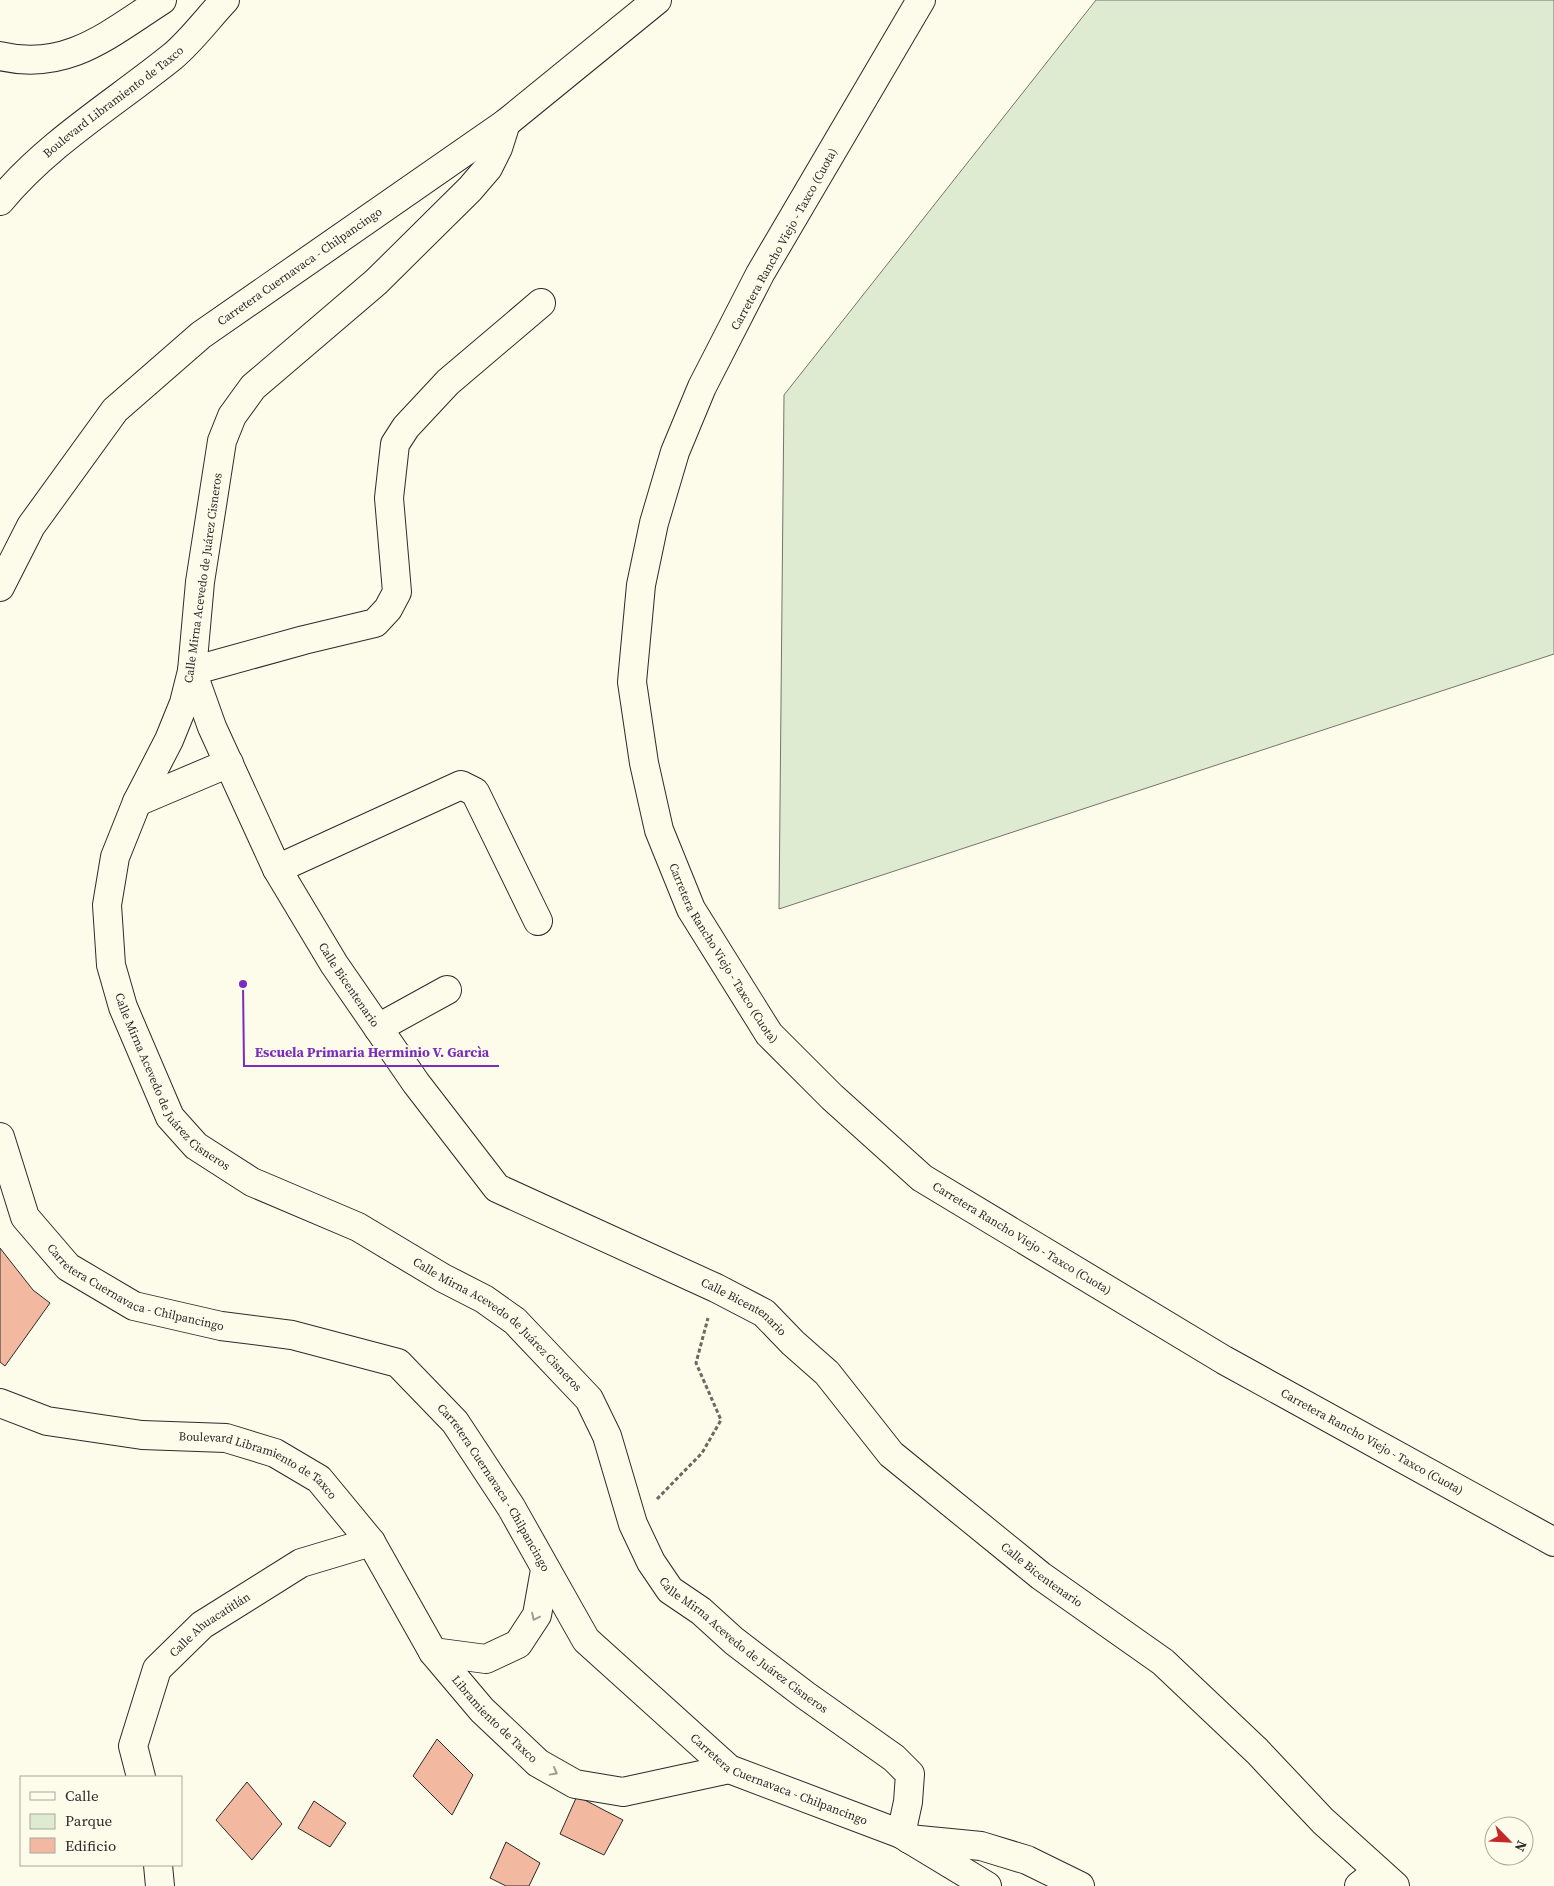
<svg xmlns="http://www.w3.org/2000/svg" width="1554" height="1886" font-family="'Source Serif 4',serif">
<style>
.green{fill:#deebd1;stroke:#74746e}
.building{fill:#f2b8a0;stroke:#2b2b2b}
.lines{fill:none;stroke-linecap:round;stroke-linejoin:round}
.minor-casing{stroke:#2b2b2b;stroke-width:30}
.major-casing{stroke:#2b2b2b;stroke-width:30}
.highway-casing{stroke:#2b2b2b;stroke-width:30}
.path{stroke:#6a6964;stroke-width:3;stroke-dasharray:4 2.5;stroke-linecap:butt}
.minor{stroke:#fdfbea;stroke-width:28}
.major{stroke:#fdfbea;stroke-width:28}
.highway{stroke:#fdfbea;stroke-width:28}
.oneway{stroke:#9e9d94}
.labels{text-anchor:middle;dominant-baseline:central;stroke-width:4;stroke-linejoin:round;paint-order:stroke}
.street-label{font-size:12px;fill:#2b2b2b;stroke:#fdfbea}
.leader{fill:none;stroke:#7b2cbf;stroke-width:2}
.callout-dot{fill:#7b2cbf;stroke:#fdfbea;stroke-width:2}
.callout-label{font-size:14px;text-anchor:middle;font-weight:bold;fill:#7b2cbf;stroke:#fdfbea;stroke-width:4;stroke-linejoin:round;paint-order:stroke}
</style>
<rect width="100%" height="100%" fill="#fdfbea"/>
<!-- green -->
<path class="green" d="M1096 0H1554V654L779 909 784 395Z"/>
<!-- building -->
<g class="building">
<path d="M0 1248 33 1290 50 1303 5 1366 0 1362Z"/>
<path d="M437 1739 473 1775 452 1815 413 1776Z"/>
<path d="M247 1782 282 1824 252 1860 216 1820Z"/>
<path d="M577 1796 623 1820 604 1855 560 1834Z"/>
<path d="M314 1801 346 1823 330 1847 298 1828Z"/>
<path d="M506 1842 540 1863 529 1886H506L490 1878Z"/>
</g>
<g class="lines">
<defs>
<g id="minor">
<path d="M0 56C67 72 109 34 162 0"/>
<path id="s1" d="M506 123 498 148 488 168 470 189 376 282 253 387 232 416 222 441 200 582 192 671 184 703 169 740 137 802 115 857 107 905 111 965 123 1007 170 1117 196 1146 252 1182 358 1227 443 1278 484 1299 515 1321 589 1399 607 1436 633 1524 651 1562 670 1590 701 1611 734 1641 805 1695 894 1758 910 1774 908 1802 901 1834"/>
<path id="s2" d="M192 671 212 727 277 869 334 964 416 1083 497 1188 716 1288 764 1313 793 1343 827 1373 891 1454 1041 1576 1163 1662 1257 1751 1323 1821 1395 1886"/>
<path d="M192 671 304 640 375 623 388 609 397 592 389 498 395 444 406 427 448 382 541 303"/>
<path d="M137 802 229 763"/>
<path d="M277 869 461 785 475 792 538 921"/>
<path d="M378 1028 447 990"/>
<path id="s3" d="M141 1777 133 1746 157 1669 202 1625 301 1563 371 1542"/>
<path d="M909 1839 981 1846 1027 1860 1080 1886"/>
<path d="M158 1865 160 1886"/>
<path d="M1359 1886 1378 1871"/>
</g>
<g id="major">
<path id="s4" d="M0 201C48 143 115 103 173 56 192 40 208 18 225 0"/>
<path id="s5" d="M0 587 31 526 115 410 201 335 506 123 657 0"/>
<path id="s6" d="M0 1137 25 1217 68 1267 134 1306 221 1326 292 1335 398 1363 455 1422 511 1507 586 1640 729 1769 901 1834 987 1886"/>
<path id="s7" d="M0 1403 47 1421 142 1435 226 1438 275 1453 319 1479 371 1542 433 1652 482 1710 538 1763 575 1784 623 1792 729 1769"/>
<path d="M433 1652 486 1659 518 1644 537 1615 545 1570"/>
</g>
<g id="highway">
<path id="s8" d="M921 0 760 274 702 387 675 452 654 523 641 585 632 682 644 763 659 830 691 909 769 1034 832 1097 922 1178 1224 1360 1554 1542"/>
</g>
</defs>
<!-- minor casing -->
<use href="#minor" class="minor-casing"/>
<!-- major casing -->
<use href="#major" class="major-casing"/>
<!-- highway casing -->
<use href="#highway" class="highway-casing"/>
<!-- path -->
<path class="path" d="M657 1499 702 1453 721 1420 696 1363 708 1318"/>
<!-- minor -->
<use href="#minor" class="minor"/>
<!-- major -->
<use href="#major" class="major"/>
<!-- highway -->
<use href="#highway" class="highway"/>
</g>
<!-- one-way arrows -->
<defs><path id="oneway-chevron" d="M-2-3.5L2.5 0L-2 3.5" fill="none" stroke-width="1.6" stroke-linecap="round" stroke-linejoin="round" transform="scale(1.25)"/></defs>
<g class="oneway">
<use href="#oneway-chevron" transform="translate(535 1617) rotate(116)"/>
<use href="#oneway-chevron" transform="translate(554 1772) rotate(29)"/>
</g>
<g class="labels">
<!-- street labels -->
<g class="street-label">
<text stroke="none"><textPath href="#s4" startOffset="151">Boulevard Libramiento de Taxco</textPath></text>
<text transform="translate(784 239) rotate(-61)">Carretera Rancho Viejo - Taxco (Cuota)</text>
<text stroke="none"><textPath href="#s5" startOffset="446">Carretera Cuernavaca - Chilpancingo</textPath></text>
<text transform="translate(203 578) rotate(-82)">Calle Mirna Acevedo de Juárez Cisneros</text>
<text stroke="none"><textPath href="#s8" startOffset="1040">Carretera Rancho Viejo - Taxco (Cuota)</textPath></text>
<text stroke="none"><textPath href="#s2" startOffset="352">Calle Bicentenario</textPath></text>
<text stroke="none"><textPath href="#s1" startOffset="1111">Calle Mirna Acevedo de Juárez Cisneros</textPath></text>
<text stroke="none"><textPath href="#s8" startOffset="1460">Carretera Rancho Viejo - Taxco (Cuota)</textPath></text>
<text stroke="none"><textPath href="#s6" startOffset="220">Carretera Cuernavaca - Chilpancingo</textPath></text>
<text stroke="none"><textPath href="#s2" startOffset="878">Calle Bicentenario</textPath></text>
<text stroke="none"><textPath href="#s1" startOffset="1531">Calle Mirna Acevedo de Juárez Cisneros</textPath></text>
<text stroke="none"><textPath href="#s8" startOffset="1865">Carretera Rancho Viejo - Taxco (Cuota)</textPath></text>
<text stroke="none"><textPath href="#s7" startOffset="270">Boulevard Libramiento de Taxco</textPath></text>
<text stroke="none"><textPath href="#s6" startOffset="655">Carretera Cuernavaca - Chilpancingo</textPath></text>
<text stroke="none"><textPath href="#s2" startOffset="1282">Calle Bicentenario</textPath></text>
<text stroke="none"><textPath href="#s3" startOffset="182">Calle Ahuacatitlán</textPath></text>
<text stroke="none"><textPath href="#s1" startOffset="1951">Calle Mirna Acevedo de Juárez Cisneros</textPath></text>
<text stroke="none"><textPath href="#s7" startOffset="632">Libramiento de Taxco</textPath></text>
<text stroke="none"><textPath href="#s6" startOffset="1075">Carretera Cuernavaca - Chilpancingo</textPath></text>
</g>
</g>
<!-- callouts -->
<path class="leader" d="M243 984L244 1066H499"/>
<circle class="callout-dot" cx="243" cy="984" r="5"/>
<g class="callout-label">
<text x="372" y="1057">Escuela Primaria Herminio V. Garcìa</text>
</g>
<!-- legend -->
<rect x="20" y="1776" width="162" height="90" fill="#fdfbea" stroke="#a9a89e"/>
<rect x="30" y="1792" width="25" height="8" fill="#fdfbea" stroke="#a9a89e"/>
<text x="65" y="1801" font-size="15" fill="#2b2b2b">Calle</text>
<rect x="30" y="1814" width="25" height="15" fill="#deebd1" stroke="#a9a89e"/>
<text x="65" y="1826" font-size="15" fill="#2b2b2b">Parque</text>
<rect x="30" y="1838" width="25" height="15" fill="#f2b8a0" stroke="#a9a89e"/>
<text x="65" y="1851" font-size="15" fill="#2b2b2b">Edificio</text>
<!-- north arrow -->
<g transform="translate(1509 1841) rotate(114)"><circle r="24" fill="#fdfbea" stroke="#a9a89e"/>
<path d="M0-4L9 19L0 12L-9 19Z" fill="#c62828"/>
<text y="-8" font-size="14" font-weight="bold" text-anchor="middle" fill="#2b2b2b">N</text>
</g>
</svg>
